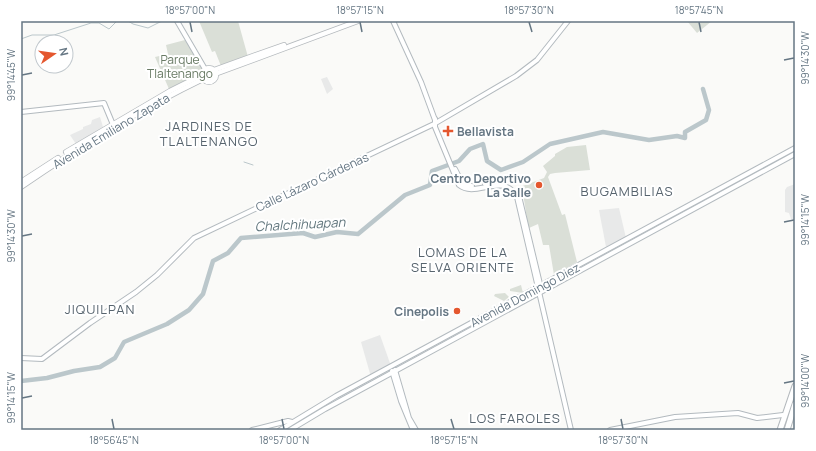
<svg xmlns="http://www.w3.org/2000/svg" width="816" height="451" font-family="Manrope,sans-serif">
<style>
.built{fill:#e8e9e9}
.green{fill:#dadfd7}
.lines{fill:none;stroke-linecap:round;stroke-linejoin:round}
.stream{stroke:#bbc7cb;stroke-width:1}
.river{stroke:#bbc7cb;stroke-width:4.5}
.secondary-casing{stroke:#b3babf;stroke-width:6}
.primary-casing{stroke:#b5babe;stroke-width:6}
.highway-casing{stroke:#b4b9bd;stroke-width:7}
.secondary{stroke:#fff;stroke-width:4}
.primary{stroke:#fff;stroke-width:4.5}
.highway{stroke:#fff;stroke-width:5}
.ticks{fill:none;stroke:#657683;stroke-width:1.5}
.poi-dot{fill:#e4572e;stroke:#fff;stroke-width:1.5}
.labels{text-anchor:middle;dominant-baseline:central;stroke-width:4;stroke-linejoin:round;paint-order:stroke}
.park-label{font-size:12px;fill:#687a64;stroke:#fff}
.street-label{font-size:12px;fill:#657683;stroke:#fff}
.poi-label{font-size:12px;font-weight:bold;fill:#657683;stroke:#fff;text-anchor:end}
.neighbourhood-label{font-size:13px;letter-spacing:1px;fill:#57646e;stroke:#fff}
.water-label{font-size:13px;font-style:italic;fill:#60757c;stroke:#fff}
.neatline{fill:none;stroke:#657683;stroke-width:1.5}
.ticks-label{font-size:10px;text-anchor:middle;fill:#657683}
</style>
<rect width="100%" height="100%" fill="#fafaf8"/>
<!-- built -->
<g class="built">
<path d="M327 77 333 89 327 94 321 79Z"/>
<path d="M100 117 103 127 76 144 70 135 83 129V127L91 124 92 120Z"/>
<path d="M795 184V222L791 219 789 213 785 212V190L787 187Z"/>
<path d="M619 208 626 238 606 247 599 210Z"/>
<path d="M380 335 391 366 371 377 361 342Z"/>
</g>
<!-- green -->
<g class="green">
<path d="M199 21H238L248 57 221 66 215 51 212 52Z"/>
<path d="M687 21H712L697 33Z"/>
<path d="M185 40 203 68 201 74 169 89 155 57 168 54 166 45Z"/>
<path d="M586 145 590 170 555 173 550 174 548 177 562 215 565 214 577 262 554 275 549 245H543L538 224 529 228C525 214 526 200 520 187L544 178 547 172 543 166 555 156V154L567 147Z"/>
<path d="M521 285 523 293 510 291V289Z"/>
<path d="M505 293 509 297 504 301 494 296 495 294Z"/>
</g>
<g class="lines">
<!-- stream -->
<g class="stream">
<path d="M128 21 133 24 148 28 162 21"/>
<path d="M270 21H273"/>
<path d="M21 39 32 35H54L91 23H99L109 29 117 21"/>
<path d="M244 162 253 165"/>
</g>
<!-- river -->
<path class="river" d="M21 381 47 378 74 371 100 367 115 358 124 342 167 324 189 310 203 294 213 261 228 253 241 238 303 233 315 237 337 232 358 234 405 195 430 185 432 171 459 161 470 149 483 144 487 161 501 170 523 162 550 144 603 132 649 140 677 136 685 138V132L706 120 709 110 703 89"/>
<defs>
<g id="secondary">
<path d="M177 21 205 69"/>
<path d="M393 21 421 82 435 120"/>
<path d="M21 112 104 103 114 127"/>
<path d="M435 119V127L459 185C476 199 503 171 517 197L571 430"/>
<path d="M455 169 463 185 472 186"/>
<path d="M485 184 500 182"/>
<path d="M519 196 541 288"/>
<path d="M21 358 42 359 90 323 136 292 157 275 194 238 434 124 516 76 537 60 568 21"/>
<path d="M395 370 409 418 416 430"/>
<path d="M392 371 401 401 413 430"/>
<path d="M252 430 288 421 292 422"/>
<path d="M280 430 336 396 795 148"/>
<path d="M290 430 325 409 795 154"/>
<path d="M610 430 675 417 738 413 757 418 783 415"/>
</g>
<g id="primary">
<circle cx="209" cy="75" r="7"/>
<path d="M214 70 284 45"/>
<path d="M215 74 358 21"/>
<path d="M66 152 170 91 202 75"/>
<path d="M21 182 58 158"/>
<path d="M21 187C79 147 139 110 203 79"/>
</g>
<g id="highway">
<path d="M780 430 795 386"/>
<path d="M787 430 795 404"/>
</g>
</defs>
<!-- secondary casing -->
<use href="#secondary" class="secondary-casing"/>
<!-- primary casing -->
<use href="#primary" class="primary-casing"/>
<!-- highway casing -->
<use href="#highway" class="highway-casing"/>
<!-- secondary -->
<use href="#secondary" class="secondary"/>
<!-- primary -->
<use href="#primary" class="primary"/>
<!-- highway -->
<use href="#highway" class="highway"/>
</g>
<!-- ticks -->
<path class="ticks" d="M190 22 192 32M360 22 362 32M529 22 532 32M699 22 701 32M784 60 794 58M22 75 32 73M784 222 794 220M22 236 32 234M784 383 794 381M22 398 32 396M112 419 114 429M282 419 284 429M451 419 454 429M621 419 623 429"/>
<!-- markers -->
<g class="poi-dot">
<path d="M446 125h4v4h4v4h-4v4h-4v-4h-4v-4h4z"/>
<circle cx="539" cy="185" r="4"/>
<circle cx="457" cy="311" r="4"/>
</g>
<g class="labels">
<!-- park labels -->
<g class="park-label">
<text x="180" y="59">Parque<tspan x="180" dy="14">Tlaltenango</tspan></text>
</g>
<!-- street labels -->
<g class="street-label">
<text transform="translate(111 131) rotate(-31)">Avenida Emiliano Zapata</text>
<text transform="translate(312 182) rotate(-25)">Calle Lázaro Cárdenas</text>
<text transform="translate(525 295) rotate(-28)">Avenida Domingo Diez</text>
</g>
<!-- poi labels -->
<g class="poi-label">
<text x="457" y="131" text-anchor="start">Bellavista</text>
<text x="531" y="178">Centro Deportivo<tspan x="531" dy="14">La Salle</tspan></text>
<text x="449" y="311">Cinepolis</text>
</g>
<!-- neighbourhood labels -->
<g class="neighbourhood-label">
<text x="209" y="126">JARDINES DE<tspan x="209" dy="15">TLALTENANGO</tspan></text>
<text x="627" y="191">BUGAMBILIAS</text>
<text x="463" y="252">LOMAS DE LA<tspan x="463" dy="15">SELVA ORIENTE</tspan></text>
<text x="100" y="309">JIQUILPAN</text>
<text x="515" y="418">LOS FAROLES</text>
</g>
<!-- water labels -->
<g class="water-label">
<text transform="translate(300 224) rotate(-3)">Chalchihuapan</text>
</g>
</g>
<!-- border -->
<rect width="816" height="451" fill="none" stroke="#ffffff" stroke-width="44"/>
<!-- north arrow -->
<g transform="translate(54 54) rotate(77)"><circle r="19" fill="#ffffff" stroke="#c1c8cd"/>
<path d="M0-3L7 15L0 10L-7 15Z" fill="#e4572e"/>
<text y="-6" font-size="11" font-weight="bold" text-anchor="middle" fill="#657683">N</text>
</g>
<rect x="22" y="22" width="772" height="407" class="neatline"/>
<g class="ticks-label">
<text x="190" y="14">18°57'00"N</text>
<text x="360" y="14">18°57'15"N</text>
<text x="529" y="14">18°57'30"N</text>
<text x="699" y="14">18°57'45"N</text>
<text transform="translate(805 58) rotate(-90)" y="4">99°14'30"W</text>
<text transform="translate(11 75) rotate(-90)" y="4">99°14'45"W</text>
<text transform="translate(805 220) rotate(-90)" y="4">99°14'15"W</text>
<text transform="translate(11 236) rotate(-90)" y="4">99°14'30"W</text>
<text transform="translate(805 381) rotate(-90)" y="4">99°14'00"W</text>
<text transform="translate(11 398) rotate(-90)" y="4">99°14'15"W</text>
<text x="114" y="444">18°56'45"N</text>
<text x="284" y="444">18°57'00"N</text>
<text x="454" y="444">18°57'15"N</text>
<text x="623" y="444">18°57'30"N</text>
</g>
</svg>
